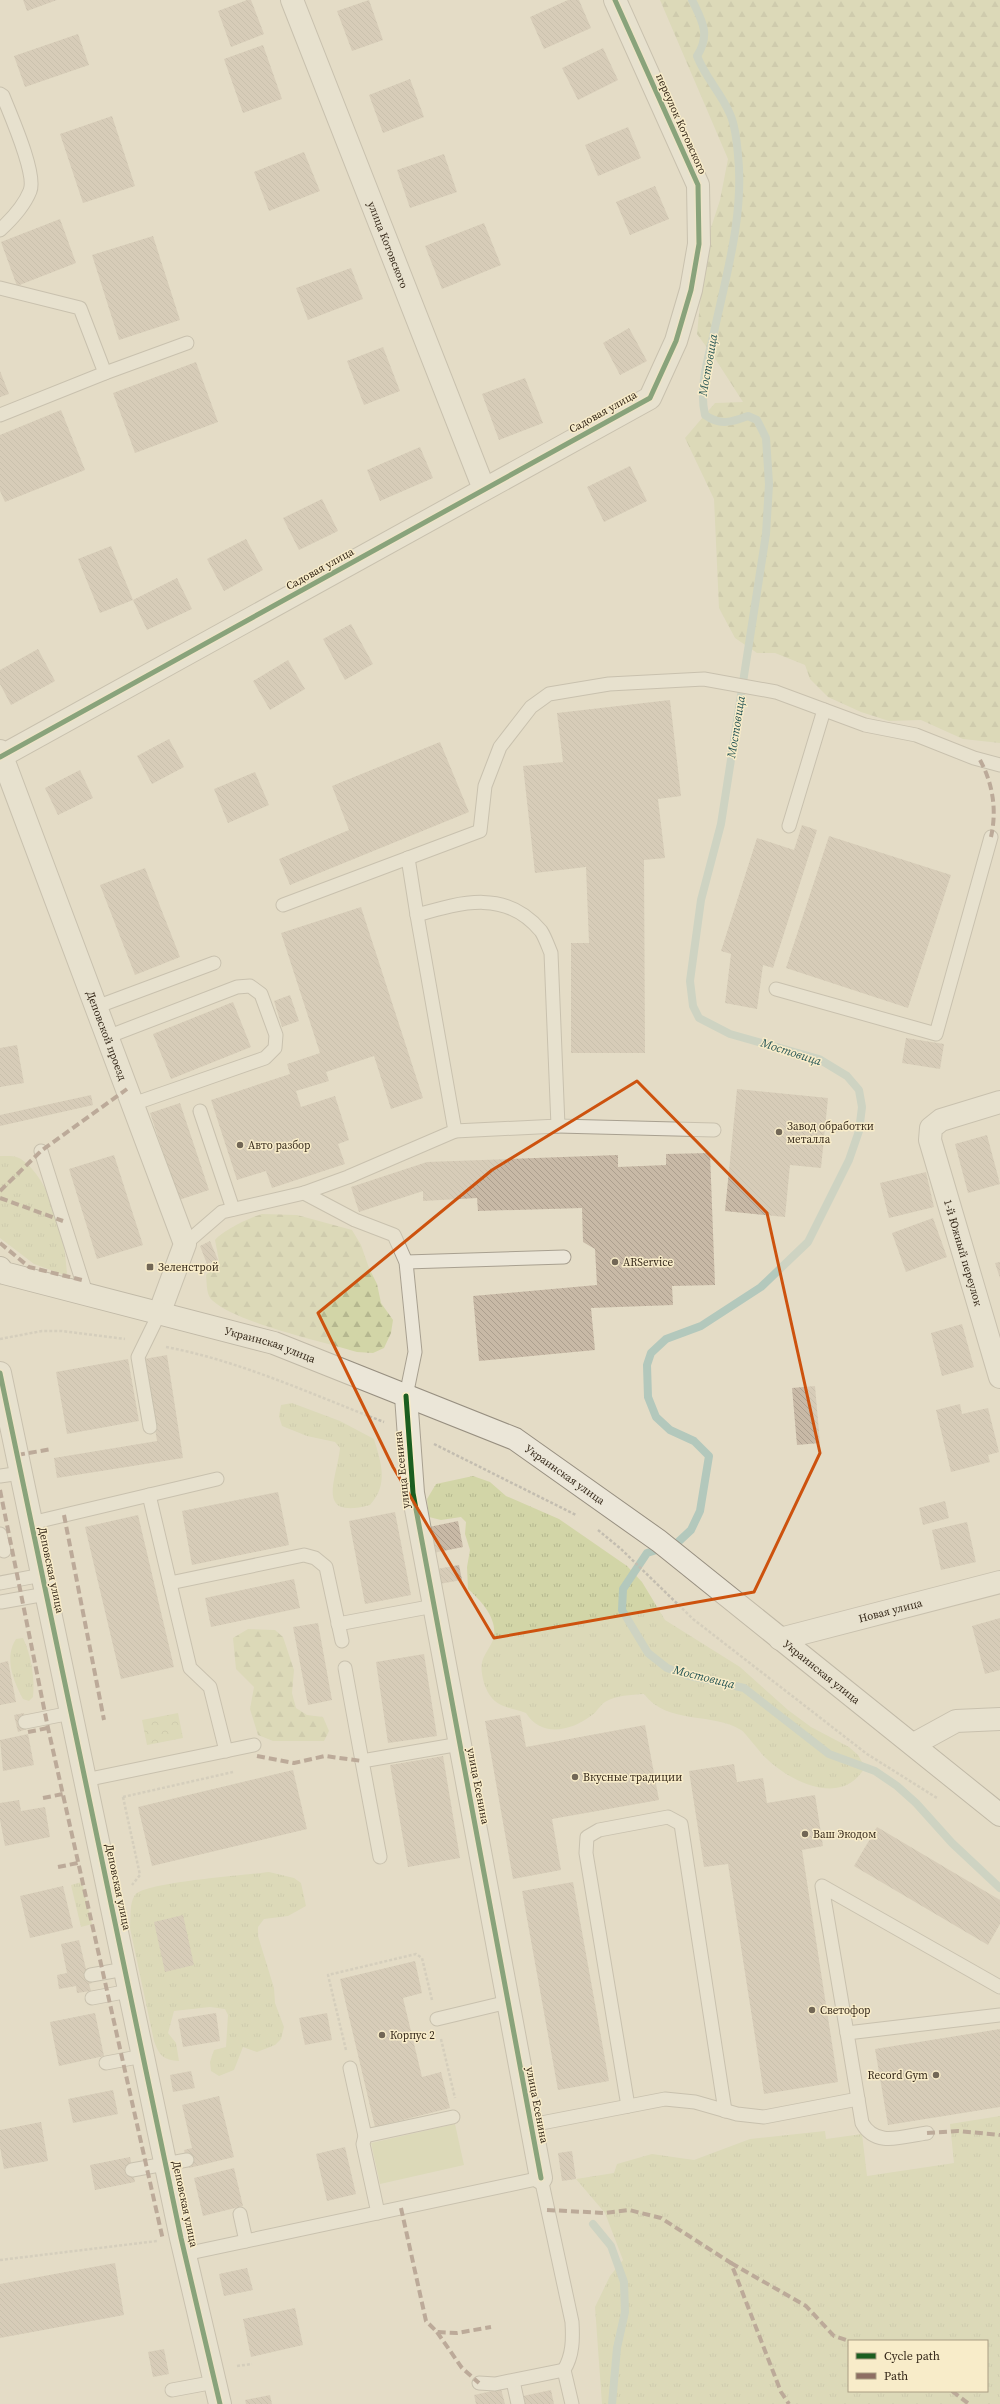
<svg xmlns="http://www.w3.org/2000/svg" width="1000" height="2404" font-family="'Source Serif 4',serif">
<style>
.grass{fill:url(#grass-tufts);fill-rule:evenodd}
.forest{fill:url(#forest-firs)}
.park{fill:url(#park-crowns)}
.garden{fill:#d2d5a7}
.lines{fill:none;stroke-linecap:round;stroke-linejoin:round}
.stream{stroke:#b3c8bc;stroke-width:8}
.building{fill:url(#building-back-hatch)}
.lane-casing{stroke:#a8a090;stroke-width:15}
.street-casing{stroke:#a8a090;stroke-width:24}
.secondary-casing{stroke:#978f80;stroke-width:24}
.path{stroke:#c3bdb0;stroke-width:2.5;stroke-dasharray:3 2;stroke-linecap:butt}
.lane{stroke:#ebe6d8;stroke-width:13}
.street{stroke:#ebe6d8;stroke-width:22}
.secondary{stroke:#ebe6d8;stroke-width:22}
.quiet{stroke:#8d6e63;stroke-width:4;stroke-dasharray:8 4;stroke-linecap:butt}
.cycleway-casing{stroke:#f8ecc9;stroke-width:8}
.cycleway{stroke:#1b5e20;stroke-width:5}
.marked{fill:none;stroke:#cd520e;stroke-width:3;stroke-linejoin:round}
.poi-dot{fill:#726756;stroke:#f8ecc9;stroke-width:1.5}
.labels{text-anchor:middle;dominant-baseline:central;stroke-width:3;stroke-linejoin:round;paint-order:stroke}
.street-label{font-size:11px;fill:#352819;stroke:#f8ecc9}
.poi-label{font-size:11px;fill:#352819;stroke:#f8ecc9;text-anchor:start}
.water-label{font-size:12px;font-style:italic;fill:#275655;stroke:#f8ecc9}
</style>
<defs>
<pattern id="grass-tufts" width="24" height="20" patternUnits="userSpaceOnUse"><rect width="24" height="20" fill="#d2d5a7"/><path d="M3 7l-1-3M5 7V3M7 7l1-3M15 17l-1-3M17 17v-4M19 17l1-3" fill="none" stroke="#b5b78f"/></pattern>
<pattern id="forest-firs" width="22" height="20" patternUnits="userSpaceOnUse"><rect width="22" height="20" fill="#d2d5a7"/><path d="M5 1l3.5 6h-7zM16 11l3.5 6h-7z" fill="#b5b78f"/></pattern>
<pattern id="park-crowns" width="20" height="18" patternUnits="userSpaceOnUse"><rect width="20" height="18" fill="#d2d5a7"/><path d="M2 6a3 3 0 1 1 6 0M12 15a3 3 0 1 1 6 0" fill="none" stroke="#b5b78f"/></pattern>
<pattern id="building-back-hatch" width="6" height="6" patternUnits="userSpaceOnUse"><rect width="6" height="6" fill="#c8b9a6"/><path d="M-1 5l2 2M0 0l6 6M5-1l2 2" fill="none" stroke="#ac9f8e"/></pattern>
</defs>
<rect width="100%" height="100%" fill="#e4dcc6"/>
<!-- grass -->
<g class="grass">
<path d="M0 1156C7 1156 15 1155 21 1159 52 1180 66 1241 67 1276L34 1264 0 1238Z"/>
<path d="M292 1403 340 1421 374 1439C381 1463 389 1484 370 1505 314 1520 337 1479 340 1448L335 1442 307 1436 282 1426 279 1416 281 1405Z"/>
<path d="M473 1476 490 1482 506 1496 559 1519 627 1566 642 1582 665 1620 740 1667 788 1710 811 1727 849 1747 858 1755 865 1767C843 1807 792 1783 767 1759 760 1753 745 1732 741 1730 713 1712 667 1725 644 1694 631 1695 616 1695 605 1702 600 1705 597 1712 592 1715 572 1731 541 1738 526 1713 505 1706 492 1707 484 1683 482 1675 480 1667 483 1659 486 1652 492 1644 494 1637 497 1617 481 1601 468 1589L467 1567 470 1550 465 1534 466 1522 461 1517 441 1520 429 1517 427 1499 436 1484Z"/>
<path d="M23 1638C31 1654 35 1679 33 1697L29 1701 23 1699C13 1681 4 1657 16 1639Z"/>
<path d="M269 1872 294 1878 301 1883 306 1906 288 1916 264 1919 258 1927V1936L274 1988 275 2003 284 2027 281 2039 275 2045 257 2052 243 2047 234 2070 219 2076 211 2071 210 2062 214 2050 226 2047 228 2015 225 2009 210 2007 174 2011 168 2033 176 2043 179 2061C163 2060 159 2055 154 2041L130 1928C131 1918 129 1903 135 1895 144 1882 249 1875 269 1872Z"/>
<path d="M82 1882 92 1924 81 1927 71 1885Z"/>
<path d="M1000 2116V2404H602L595 2307 610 2276 623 2260 605 2213 576 2179 614 2173 617 2164 652 2154 694 2160 750 2139 825 2131 826 2139 862 2134 867 2176 954 2163 950 2124ZM849 2341H987V2391H849Z"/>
</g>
<!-- forest -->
<g class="forest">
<path d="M660 0H1000V743L963 739 921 720 889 721 861 712 828 697 810 679 805 665 775 653H757L735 638 719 608 714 499 685 438 715 403 743 402 716 360 697 334 706 243 720 200 728 159Z"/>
<path d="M262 1214 297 1215 352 1230 361 1245 369 1268 377 1284 381 1303 393 1320 391 1333 384 1348 373 1353 357 1352C323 1342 238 1323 213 1301 206 1296 207 1284 206 1275L219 1261 215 1240C224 1230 249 1218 262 1214Z"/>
<path d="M248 1629 275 1630 283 1637 294 1670 292 1693 296 1708 307 1715 323 1717 329 1731 324 1741H273L258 1735 250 1709 254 1687 236 1669 233 1638Z"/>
</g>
<!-- park -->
<path class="park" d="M178 1713 183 1738 147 1745 142 1720Z"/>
<!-- garden -->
<path class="garden" d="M455 2124 464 2165 380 2184 371 2143Z"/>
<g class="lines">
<!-- stream -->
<g class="stream">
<path d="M692 0C702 21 711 34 697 56 705 77 721 93 730 114 735 125 737 143 738 155 744 211 728 269 716 323 710 353 698 385 705 415 720 426 732 422 748 416L757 420 766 438 769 484 766 534 721 824 701 900 690 981 693 1006 699 1018 730 1034 819 1059 847 1076 859 1090 862 1107 859 1131 849 1160 808 1242 761 1287 701 1326 666 1339 651 1353 647 1365 648 1397 656 1417 670 1430 694 1441 709 1456 700 1511 691 1530 676 1544 647 1553 623 1589 622 1610 648 1653 667 1668 686 1675 744 1688 829 1754 875 1771 897 1786 916 1803 952 1843 1000 1888"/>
<path d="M593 2224 611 2246 624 2282 625 2312 617 2348 612 2404"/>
</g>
</g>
<!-- building -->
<g class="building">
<path d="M23 0H57L27 11Z"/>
<path d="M247 0H251L264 34 231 47 218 11Z"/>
<path d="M369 0 383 40 352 51 337 11Z"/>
<path d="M568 0H579L591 28 544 49 530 17Z"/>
<path d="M78 34 89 65 25 87 14 56Z"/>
<path d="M263 45 282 99 243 113 224 59Z"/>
<path d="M603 48 618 80 578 100 562 68Z"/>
<path d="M410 79 424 117 383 133 369 95Z"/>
<path d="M112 116 135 186 83 203 60 134Z"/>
<path d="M628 127 641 158 598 176 585 145Z"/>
<path d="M304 152 320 191 269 211 254 172Z"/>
<path d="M444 154 457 192 410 208 397 170Z"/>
<path d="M655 186 669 219 630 235 616 202Z"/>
<path d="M60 219 76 263 17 286 1 242Z"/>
<path d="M484 223 501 265 442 289 425 246Z"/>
<path d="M153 236 180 320 119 340 92 255Z"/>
<path d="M351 268 363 299 308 320 296 288Z"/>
<path d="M629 328 647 361 620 375 603 343Z"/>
<path d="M383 347 400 391 364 405 347 361Z"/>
<path d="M196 362 218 422 135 453 113 393Z"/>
<path d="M0 371 9 394 0 397Z"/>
<path d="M525 378 543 423 499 440 482 394Z"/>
<path d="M61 410 85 470 5 502 0 491V435Z"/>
<path d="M420 447 433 478 380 501 367 470Z"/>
<path d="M630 466 647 501 604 522 587 487Z"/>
<path d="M322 499 338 531 299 550 283 518Z"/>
<path d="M246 539 263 570 224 591 207 559Z"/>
<path d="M111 546 133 600 100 613 78 559Z"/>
<path d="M177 578 192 609 147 630 133 600Z"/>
<path d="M351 624 373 664 345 680 323 639Z"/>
<path d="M38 649 55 681 11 705 0 684V670Z"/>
<path d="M288 660 305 689 270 710 253 681Z"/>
<path d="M670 700 681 796 658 799 665 858 644 860 645 1053H571V943H589L586 867 535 873 523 766 563 762 557 713Z"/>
<path d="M169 739 184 767 152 784 137 756Z"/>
<path d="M440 742 469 812 290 885 279 859 349 830 332 786Z"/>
<path d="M80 770 93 798 58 815 45 788Z"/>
<path d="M255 772 269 805 228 823 214 789Z"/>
<path d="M802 825 817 830 773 968 763 965 757 1009 725 1003 731 954 721 951 757 838 794 850Z"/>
<path d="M829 836 951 875 908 1008 786 968Z"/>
<path d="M145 868 180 957 135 975 100 885Z"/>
<path d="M361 907 423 1098 391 1109 374 1056 326 1072 329 1081 296 1091 301 1107 335 1096 349 1140 338 1144 345 1164 272 1188 266 1171 237 1180 211 1100 290 1074 287 1064 320 1053 281 933Z"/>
<path d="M290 995 299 1021 282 1027 274 1001Z"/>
<path d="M233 1002 251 1047 171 1079 153 1034Z"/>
<path d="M906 1038 944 1044 940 1069 902 1063Z"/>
<path d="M17 1045 24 1083 0 1087V1048Z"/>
<path d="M737 1089 828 1098 821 1168 790 1165 785 1217 725 1211Z"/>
<path d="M91 1095 93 1105 0 1126V1115Z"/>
<path d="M180 1103 209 1190 179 1200 150 1113Z"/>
<path d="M987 1135 1000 1184 968 1193 955 1144Z"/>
<path d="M710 1153 715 1285 672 1286 673 1305 591 1308 595 1350 479 1361 473 1296 597 1285 595 1249 583 1242 582 1208 478 1211 477 1198 423 1201V1191L359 1212 351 1187 427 1162 618 1155V1167L666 1165V1154Z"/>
<path d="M114 1155 143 1245 97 1259 69 1169Z"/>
<path d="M926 1172 934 1207 889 1218 880 1183Z"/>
<path d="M933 1218 947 1257 906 1272 892 1233Z"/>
<path d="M210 1241 218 1260 207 1264 200 1246Z"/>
<path d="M1000 1262V1278L995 1263Z"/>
<path d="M962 1324 974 1367 942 1376 931 1333Z"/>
<path d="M167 1355 183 1458 57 1478 54 1458 157 1441 144 1359Z"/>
<path d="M128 1359 139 1421 67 1434 56 1372Z"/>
<path d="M815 1386 820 1443 797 1445 792 1388Z"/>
<path d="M960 1404 962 1414 988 1408 999 1452 988 1455 990 1462 951 1472 936 1410Z"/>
<path d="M278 1492 289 1545 192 1565 182 1511Z"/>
<path d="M945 1501 949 1518 923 1525 919 1508Z"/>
<path d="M395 1512 411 1595 365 1604 349 1521Z"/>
<path d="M138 1515 174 1667 121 1679 85 1527Z"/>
<path d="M458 1521 463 1547 433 1553 429 1527Z"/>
<path d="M967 1522 976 1562 941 1570 932 1530Z"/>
<path d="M459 1565 462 1580 439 1584 437 1569Z"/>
<path d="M294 1579 300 1608 211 1627 205 1598Z"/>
<path d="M1000 1618V1670L985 1674 972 1626Z"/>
<path d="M318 1623 332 1700 308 1705 293 1627Z"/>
<path d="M424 1654 437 1736 388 1743 376 1662Z"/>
<path d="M8 1661 16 1702 0 1705V1663Z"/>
<path d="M24 1713 27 1729 18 1732 14 1715Z"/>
<path d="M520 1715 526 1747 645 1725 659 1800 552 1819 561 1870 513 1879 485 1721Z"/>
<path d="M28 1734 34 1765 3 1771 0 1740Z"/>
<path d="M443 1756 460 1858 408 1867 390 1765Z"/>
<path d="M734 1764 737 1782 763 1778 767 1803 815 1795 823 1846 802 1850 838 2082 764 2094 728 1864 704 1867 689 1771Z"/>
<path d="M293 1770 307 1829 152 1866 138 1807Z"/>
<path d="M19 1800 21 1811 45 1807 50 1837 5 1846 0 1820V1803Z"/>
<path d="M877 1827 1000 1900V1924L988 1945 854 1866Z"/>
<path d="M573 1882 609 2081 558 2090 522 1891Z"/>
<path d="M63 1886 73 1928 30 1938 20 1896Z"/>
<path d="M183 1915 194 1965 165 1972 154 1922Z"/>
<path d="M79 1940 86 1969 90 1968 92 1983 89 1984 91 1991 77 1993 76 1986 59 1989 57 1975 67 1973 61 1944Z"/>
<path d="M415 1961 422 1993 403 1998 422 2077 441 2072 450 2108 375 2127 340 1979Z"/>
<path d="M95 2013 104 2056 59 2066 50 2022Z"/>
<path d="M216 2013 220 2041 183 2047 178 2019Z"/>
<path d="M327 2013 332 2040 305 2045 299 2018Z"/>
<path d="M1000 2029V2107L888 2125 875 2049Z"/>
<path d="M191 2071 195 2088 173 2092 170 2075Z"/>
<path d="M113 2090 118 2114 73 2123 68 2099Z"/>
<path d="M219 2096 234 2157 189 2168 184 2150 192 2148 182 2105Z"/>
<path d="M41 2122 48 2161 4 2169 0 2147V2130Z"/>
<path d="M345 2147 356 2194 327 2201 316 2154Z"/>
<path d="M572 2151 576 2179 562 2181 558 2153Z"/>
<path d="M130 2157 135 2182 95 2190 90 2165Z"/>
<path d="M234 2168 243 2206 203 2216 194 2178Z"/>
<path d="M115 2263 124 2315 0 2338V2284Z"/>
<path d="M247 2268 253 2290 224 2296 219 2274Z"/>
<path d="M295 2308 303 2345 251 2357 243 2319Z"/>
<path d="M164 2349 169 2374 153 2377 148 2352Z"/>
<path d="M501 2389 505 2404H476L474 2395Z"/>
<path d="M551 2390 554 2404H525L523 2396Z"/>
<path d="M270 2395 272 2404H246L245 2400Z"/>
</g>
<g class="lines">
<defs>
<g id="lane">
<path d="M0 94 3 96C10 114 37 174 30 191 24 206 12 219 0 230"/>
<path d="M0 288 80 308 105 373 0 415"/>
<path d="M105 373 187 343"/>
<path d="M789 826 824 710"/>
<path d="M408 858 417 915C462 902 506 889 541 931 545 937 548 946 551 953L558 1126 455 1131"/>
<path d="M283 905 480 831 485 786 500 747 531 707 549 694 609 684 704 679 776 692 865 725 916 735 974 758 1000 765"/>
<path d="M776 989 936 1034 991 837"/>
<path d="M96 1007 214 963"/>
<path d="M107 1037 237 987 250 986 261 994 276 1035 275 1048 265 1058 133 1104"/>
<path d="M200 1111 233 1209"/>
<path d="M558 1126 714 1130"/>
<path d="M41 1151 87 1296"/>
<path d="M304 1193 355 1220 394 1235 406 1262 415 1352 406 1396"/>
<path d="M185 1244 222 1212 304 1193 348 1177 455 1131 417 915"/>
<path d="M406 1262 564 1257"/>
<path d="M150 1427 138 1357 159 1314"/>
<path d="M0 1476 21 1473"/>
<path d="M149 1495 190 1668 210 1687 226 1751"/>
<path d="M31 1523 217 1479"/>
<path d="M0 1534 4 1551"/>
<path d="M0 1583 42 1575"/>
<path d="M170 1583 304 1555 315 1558 326 1567 342 1641"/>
<path d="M1 1602 46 1594"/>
<path d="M338 1624 434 1606"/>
<path d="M345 1668 362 1761"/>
<path d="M25 1722 71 1713"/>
<path d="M85 1780 254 1745"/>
<path d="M380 1857 362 1761 460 1744"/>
<path d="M91 1975 125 1969"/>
<path d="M92 1998 129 1991"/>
<path d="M437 2019 508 2002"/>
<path d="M847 2033 822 1886 1000 1987"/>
<path d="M106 2063 143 2056"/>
<path d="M350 2068 365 2136 363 2144 378 2213"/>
<path d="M628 2106 586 1853 587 1837 599 1830 668 1817 681 1824 725 2111"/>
<path d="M531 2125 665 2099 695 2102 737 2114 764 2117 858 2099"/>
<path d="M927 2133C903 2136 876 2148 862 2123L847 2033 1000 2015"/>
<path d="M365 2136 453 2117"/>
<path d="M132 2170 187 2160"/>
<path d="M240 2214 246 2241"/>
<path d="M185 2254 541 2178 572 2322C573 2339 573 2355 564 2370L572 2404"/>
<path d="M513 2381 518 2404"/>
<path d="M479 2383 495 2384 564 2370"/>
<path d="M172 2390 215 2382"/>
</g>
<g id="street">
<path id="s1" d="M292 0 484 489"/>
<path id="s2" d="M0 751 185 1244 159 1314"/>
<path d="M0 757 650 398 676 341 691 290 699 244 698 185 615 0"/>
<path id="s3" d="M1000 1102 941 1120 931 1128 930 1140 1000 1377"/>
<path d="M0 1373 181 2238 220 2404"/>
<path d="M406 1396 413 1493 541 2178"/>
<path id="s4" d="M780 1639 1000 1582"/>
<path d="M914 1744 956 1721 1000 1719"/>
</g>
<g id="secondary">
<path id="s5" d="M0 1268 4 1273 274 1343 515 1439 659 1541 1000 1815"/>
</g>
</defs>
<!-- lane casing -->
<use href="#lane" class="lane-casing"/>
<!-- street casing -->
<use href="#street" class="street-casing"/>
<!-- secondary casing -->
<use href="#secondary" class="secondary-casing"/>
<!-- path -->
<g class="path">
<path d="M0 1339 42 1331H62L125 1339"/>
<path d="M166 1347C241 1361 313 1395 384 1422"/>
<path d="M434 1444 576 1515"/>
<path d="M598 1530 621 1549 693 1619 867 1754 937 1798"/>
<path d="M123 1797 233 1772"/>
<path d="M123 1797 140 1875 132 1885"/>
<path d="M441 2039 455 2098"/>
<path d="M346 2050 328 1975 416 1954 422 1958 432 2000"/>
<path d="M0 2260 157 2241"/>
<path d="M237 2366 252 2364"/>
</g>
<!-- lane -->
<use href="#lane" class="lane"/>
<!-- street -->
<use href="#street" class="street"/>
<!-- secondary -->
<use href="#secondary" class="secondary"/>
<!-- quiet -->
<g class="quiet">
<path d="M980 760C993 784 997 810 991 837"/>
<path d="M0 1191 41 1151 127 1089"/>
<path d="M0 1198 63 1221"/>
<path d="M0 1243 29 1267 82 1280"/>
<path d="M17 1455 52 1449"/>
<path d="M0 1490 48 1728 163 2240"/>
<path d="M64 1515 104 1720"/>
<path d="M28 1732 48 1728"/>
<path d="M257 1756 294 1763 325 1756 362 1761"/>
<path d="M43 1798 63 1794"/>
<path d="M58 1867 78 1863"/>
<path d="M927 2133 958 2131 1000 2135"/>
<path d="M401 2208 426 2321 437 2332 457 2333 491 2327"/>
<path d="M547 2210 605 2213 629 2210 661 2218 731 2263 781 2392 789 2404"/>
<path d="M731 2263 806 2306 834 2336 849 2341"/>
<path d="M437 2332 462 2368 479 2383"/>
<path d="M952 2391 969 2404"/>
</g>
<defs>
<g id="cycleway">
<path d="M0 757 650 398 676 341 691 290 699 244 698 185 615 0"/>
<path d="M0 1373 181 2238 220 2404"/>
<path d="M406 1396 413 1493 541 2178"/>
</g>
</defs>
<!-- cycleway casing -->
<use href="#cycleway" class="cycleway-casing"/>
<!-- cycleway -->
<use href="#cycleway" class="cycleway"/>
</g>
<!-- marked area -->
<path d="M0 0H1000V2404H0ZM637 1081 767 1213 820 1453 754 1592 494 1638 393 1467 318 1313 492 1170Z" fill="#e4dcc6" fill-opacity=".55" fill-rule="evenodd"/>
<path class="marked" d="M637 1081 767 1213 820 1453 754 1592 494 1638 393 1467 318 1313 492 1170Z"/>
<!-- markers -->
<g class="poi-dot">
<circle cx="779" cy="1132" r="4"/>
<circle cx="240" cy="1145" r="4"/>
<circle cx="615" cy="1262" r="4"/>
<rect x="146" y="1263" width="8" height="8" rx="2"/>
<circle cx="575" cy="1777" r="4"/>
<circle cx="805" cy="1834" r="4"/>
<circle cx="812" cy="2010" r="4"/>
<circle cx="382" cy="2035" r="4"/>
<circle cx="936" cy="2075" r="4"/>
</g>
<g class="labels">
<!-- street labels -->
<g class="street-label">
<text transform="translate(681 124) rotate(66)">переулок Котовского</text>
<text stroke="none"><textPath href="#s1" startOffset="263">улица Котовского</textPath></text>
<text transform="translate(603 412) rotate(-29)">Садовая улица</text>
<text transform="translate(320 569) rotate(-29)">Садовая улица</text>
<text stroke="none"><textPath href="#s2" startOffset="304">Деповской проезд</textPath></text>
<text stroke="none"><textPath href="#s3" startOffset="204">1-й Южный переулок</textPath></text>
<text stroke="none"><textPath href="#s5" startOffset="282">Украинская улица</textPath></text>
<text transform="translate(402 1470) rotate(-96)">улица Есенина</text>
<text stroke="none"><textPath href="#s5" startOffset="606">Украинская улица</textPath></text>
<text transform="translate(51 1570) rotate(78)">Деповская улица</text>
<text stroke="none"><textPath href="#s4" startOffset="114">Новая улица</textPath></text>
<text stroke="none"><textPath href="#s5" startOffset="930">Украинская улица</textPath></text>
<text transform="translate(478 1786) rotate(79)">улица Есенина</text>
<text transform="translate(118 1887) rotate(78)">Деповская улица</text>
<text transform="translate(537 2105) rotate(79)">улица Есенина</text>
<text transform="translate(185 2204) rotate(78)">Деповская улица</text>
</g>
<!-- poi labels -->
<g class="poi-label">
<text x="787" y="1126">Завод обработки<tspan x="787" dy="13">металла</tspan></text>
<text x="248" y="1145">Авто разбор</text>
<text x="623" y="1262">ARService</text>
<text x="158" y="1267">Зеленстрой</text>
<text x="583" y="1777">Вкусные традиции</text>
<text x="813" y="1834">Ваш Экодом</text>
<text x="820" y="2010">Светофор</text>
<text x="390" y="2035">Корпус 2</text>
<text x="928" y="2075" text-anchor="end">Record Gym</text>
</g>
<!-- water labels -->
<g class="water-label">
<text transform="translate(708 365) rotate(-80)">Мостовица</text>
<text transform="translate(736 727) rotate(-81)">Мостовица</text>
<text transform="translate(791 1052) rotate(18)">Мостовица</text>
<text transform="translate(704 1677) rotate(14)">Мостовица</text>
</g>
</g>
<!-- legend -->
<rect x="848" y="2340" width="140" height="52" fill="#f8ecc9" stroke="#aa9e83"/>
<rect x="856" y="2353" width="20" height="6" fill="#1b5e20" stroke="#aa9e83"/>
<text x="884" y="2360" font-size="12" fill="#352819">Cycle path</text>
<rect x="856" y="2373" width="20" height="6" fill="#8d6e63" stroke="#aa9e83"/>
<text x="884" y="2380" font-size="12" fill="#352819">Path</text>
</svg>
